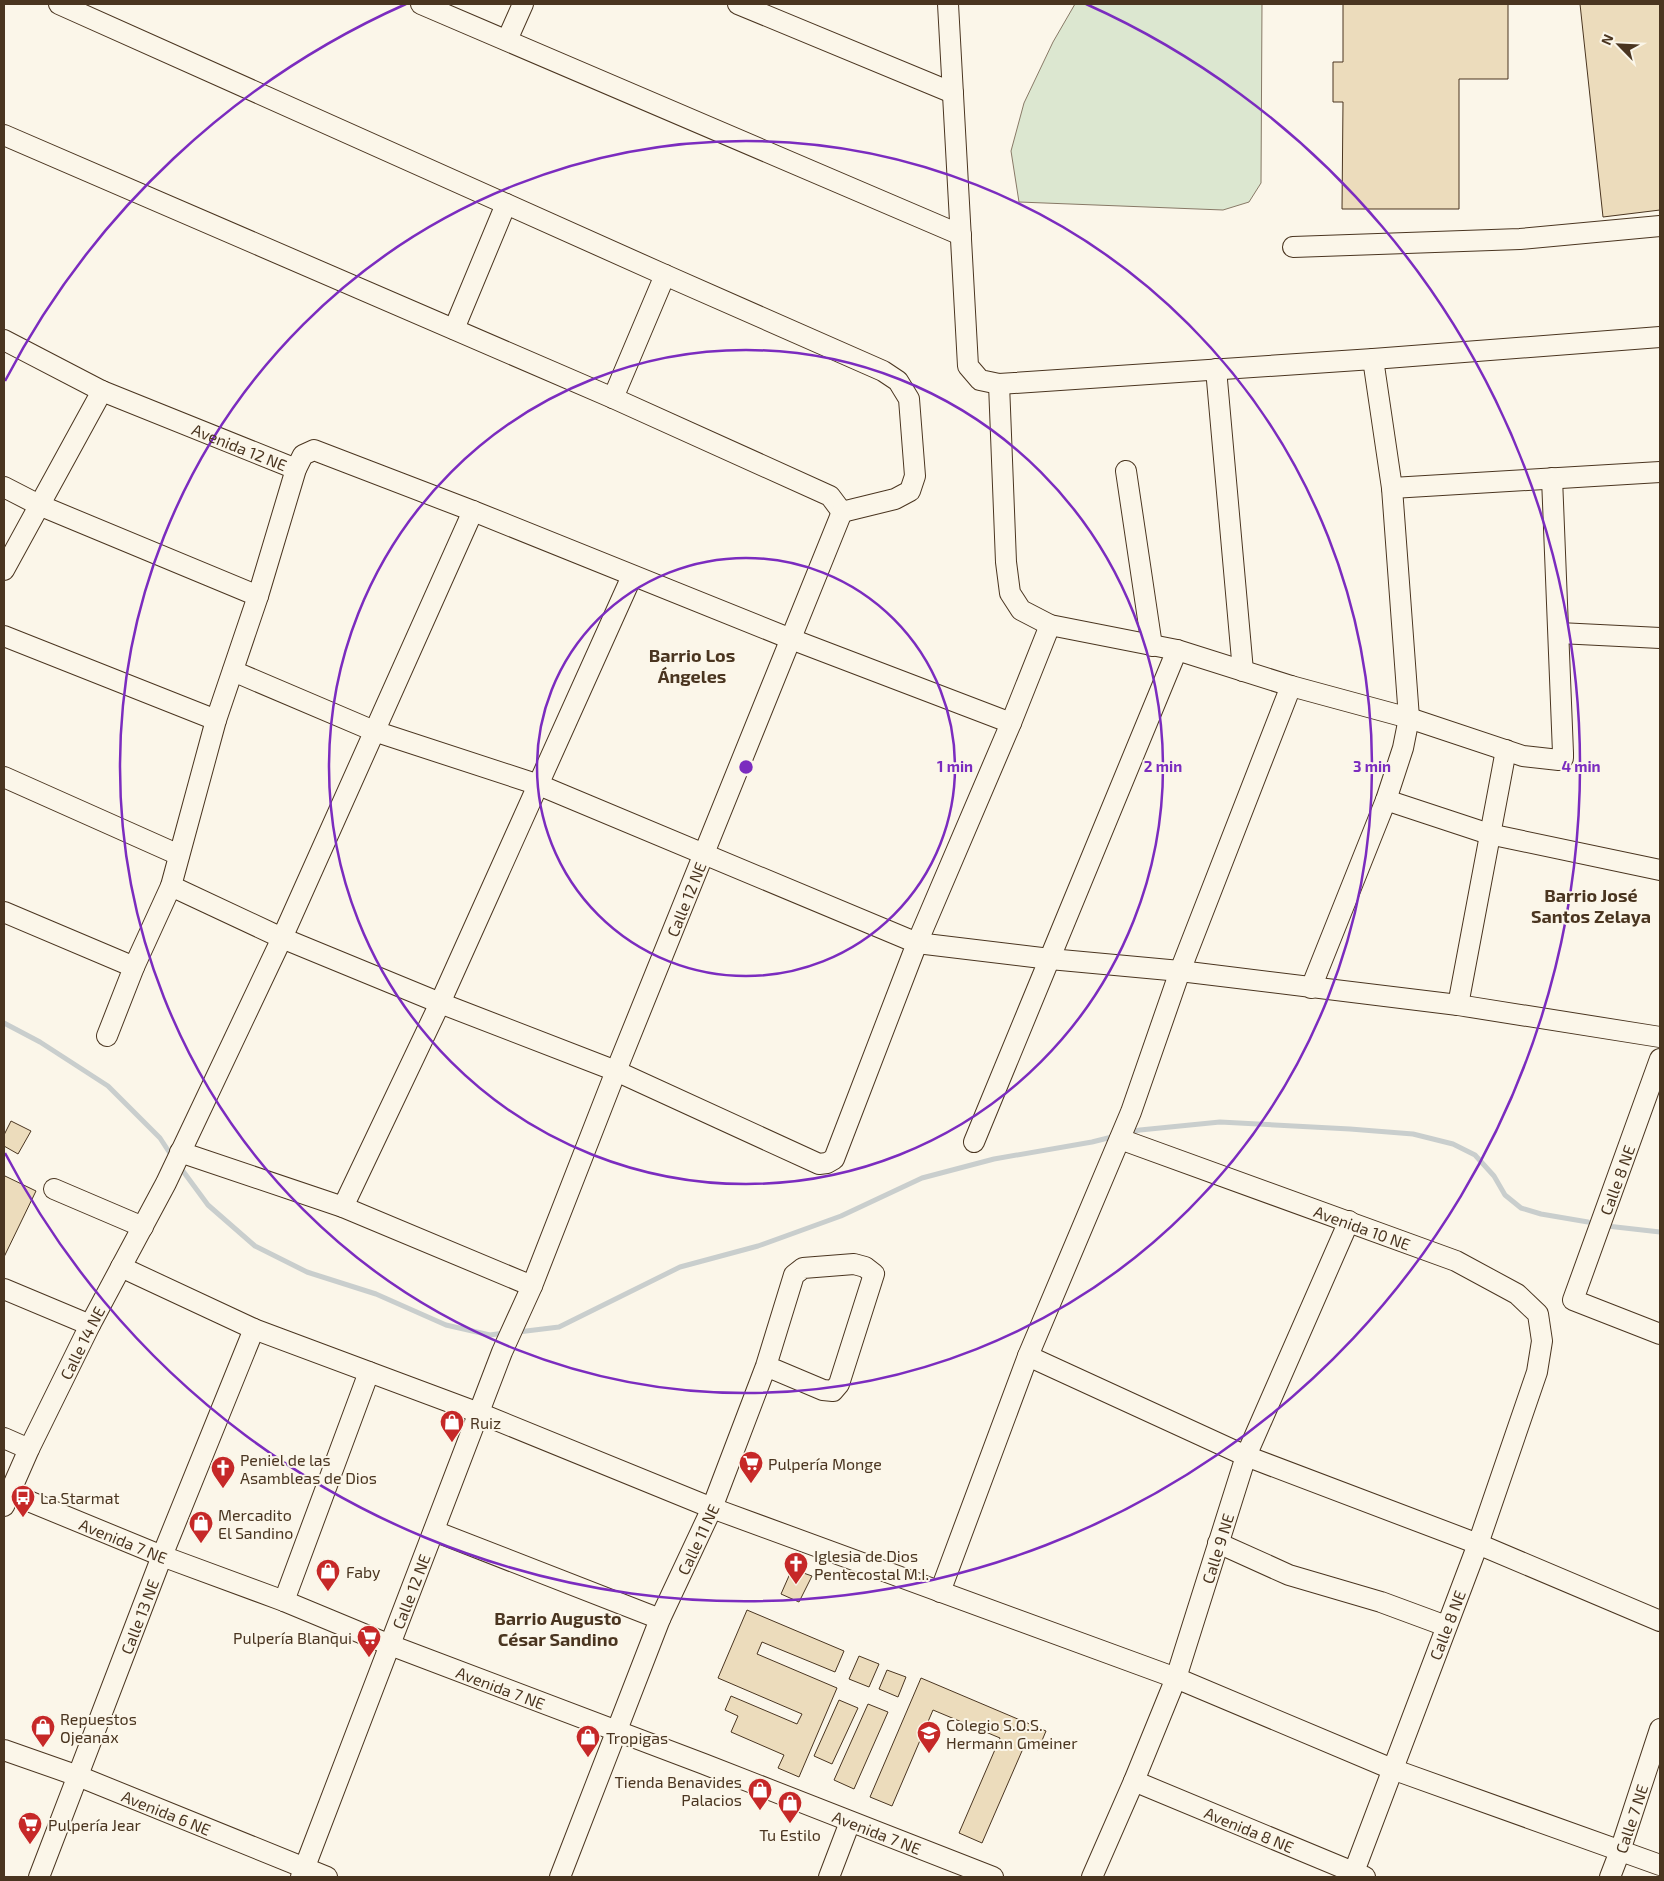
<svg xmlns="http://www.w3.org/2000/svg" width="1664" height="1881" font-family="'Exo 2',sans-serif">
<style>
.green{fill:#dce7d0;stroke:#887966}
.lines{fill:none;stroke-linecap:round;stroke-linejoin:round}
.stream{stroke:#c9cecd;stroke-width:5}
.building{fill:#ecdcbc;stroke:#4a3520}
.minor-casing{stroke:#4a3520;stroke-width:22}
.minor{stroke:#fbf6e9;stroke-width:20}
.ring{fill:none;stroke:#7b2cbf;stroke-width:2.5}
.labels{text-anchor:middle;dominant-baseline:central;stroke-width:4;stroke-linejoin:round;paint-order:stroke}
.street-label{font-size:16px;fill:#4a3520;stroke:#fbf6e9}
.poi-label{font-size:16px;fill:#4a3520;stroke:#fbf6e9;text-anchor:start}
.neighbourhood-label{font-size:18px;font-weight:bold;fill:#4a3520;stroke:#fbf6e9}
.centre{fill:#7b2cbf;stroke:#fbf6e9;stroke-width:2.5}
.ring-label{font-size:15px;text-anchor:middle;font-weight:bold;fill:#7b2cbf;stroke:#fbf6e9;stroke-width:4;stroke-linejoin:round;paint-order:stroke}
</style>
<rect width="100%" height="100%" fill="#fbf6e9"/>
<!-- green -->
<path class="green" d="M1075 4H1262L1261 183 1249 202 1223 210 1019 202 1011 151 1024 103 1053 42Z"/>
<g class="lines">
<!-- stream -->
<g class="stream">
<path d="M4 1023 40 1042 108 1086 160 1138 173 1158"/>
<path d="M1129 1132 1140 1130 1220 1122 1350 1129 1413 1134 1453 1144 1475 1155 1494 1176 1505 1195 1521 1208 1541 1214 1588 1222"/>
<path d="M180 1167 208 1205 255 1246 307 1272 376 1294 446 1325 490 1335 504 1333"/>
<path d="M1607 1226 1660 1232"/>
<path d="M518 1332 559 1327 680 1267 758 1246 841 1216 922 1178 994 1159 1092 1142 1116 1136"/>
</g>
</g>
<!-- building -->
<g class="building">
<path d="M1343 4H1508V79H1459V209H1342L1343 102H1333V62H1343Z"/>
<path d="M1580 4H1660V210L1603 217Z"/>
<path d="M11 1121 31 1131 18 1154 4 1146V1135Z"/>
<path d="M5 1176 36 1191 4 1257V1178Z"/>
<path d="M792 1569 812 1576 799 1602 781 1594Z"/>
<path d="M747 1610 844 1651 835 1672 762 1642 757 1654 837 1688 799 1777 778 1768 784 1755 731 1732 738 1716 725 1710 731 1696 797 1724 802 1714 718 1678Z"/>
<path d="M859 1656 879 1664 869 1687 849 1679Z"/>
<path d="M887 1670 906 1677 898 1697 879 1689Z"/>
<path d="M921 1678 1046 1731 1038 1750 1025 1744 982 1843 959 1833 1000 1738 933 1710 892 1806 870 1797Z"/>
<path d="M839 1700 858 1708 832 1764 814 1756Z"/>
<path d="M868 1704 888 1712 854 1789 834 1780Z"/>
</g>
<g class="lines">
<defs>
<g id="minor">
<path d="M59 4 665 275 883 371 898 381 909 399 915 476 910 491 895 499 842 512"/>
<path d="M421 4 961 235"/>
<path d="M738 4 953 93"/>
<path d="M948 4 968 366 980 380 999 384 1373 359 1392 488 1409 718 1403 748 1386 800 1311 988"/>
<path d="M507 40 523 4"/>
<path d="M4 135 613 398 830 496 842 512"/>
<path d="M1293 247 1520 239 1660 226"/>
<path d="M454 329 506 204"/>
<path id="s1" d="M4 340 102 391 296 469"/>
<path d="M1373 359 1660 337"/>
<path d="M1216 369 1243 671"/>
<path d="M999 384 1006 562 1010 593 1021 610 1050 625 1177 650 1291 686 1409 718 1523 756 1559 760 1563 758V753L1552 478"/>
<path d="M613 398 665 275"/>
<path d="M1126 471 1152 646"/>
<path d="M4 487 39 505 258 596"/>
<path d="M1392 488 1660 472"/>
<path d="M4 570 102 391"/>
<path d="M1559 633 1660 638"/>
<path d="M4 636 216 720"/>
<path d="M233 671 374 731 539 785 917 943 1050 959 1180 971 1458 1005 1660 1037"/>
<path d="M4 777 179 855"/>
<path d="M1386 800 1489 834 1660 870"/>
<path d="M171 886 282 938 440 1003 616 1071 819 1164 827 1163 834 1159 917 943 1011 723 1050 625"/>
<path d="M4 912 134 967"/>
<path d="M1458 1005 1506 750"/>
<path d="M107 1036 134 967 171 886 216 720 258 596 296 469 303 455 314 450 473 511 791 639 1011 723"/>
<path d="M1660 1059 1573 1300 1660 1334"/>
<path id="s2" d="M1120 1139 1456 1261 1517 1294 1538 1314 1542 1341 1537 1372 1478 1544 1352 1877"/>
<path d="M974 1142 1177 650"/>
<path d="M180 1152 343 1207 532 1286"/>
<path d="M54 1189 143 1227"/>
<path d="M343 1207 440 1003 632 576"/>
<path d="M121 1267 254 1329 479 1413 712 1508 1176 1678 1392 1769 1660 1865"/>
<path d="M4 1289 90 1325"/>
<path d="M1028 1356 1246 1456 1478 1544 1660 1621"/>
<path d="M4 1438 29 1449"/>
<path id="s3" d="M9 1493 162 1556 284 1601 390 1645 704 1764 993 1877"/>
<path id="s4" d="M4 1506 29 1449 90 1325 166 1183 282 938 473 511"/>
<path d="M434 1531 660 1619"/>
<path d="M1218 1543 1289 1575 1381 1602 1446 1626"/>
<path d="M940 1592 1028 1356 1131 1112 1180 971 1291 686"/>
<path d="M284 1601 369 1372"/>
<path id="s5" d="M4 1750 78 1776 327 1877"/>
<path id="s6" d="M1134 1781 1365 1877"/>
<path id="s7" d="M39 1877 162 1556 254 1329"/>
<path id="s8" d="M301 1877 502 1352 532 1286 616 1071 842 512"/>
<path id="s9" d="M560 1877 660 1619 712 1508 766 1366 794 1275 803 1268 854 1264 865 1267 874 1274 839 1384 833 1391 823 1390 766 1366"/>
<path d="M829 1877 850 1822"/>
<path id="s10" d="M1092 1877 1134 1781 1176 1678 1246 1456 1349 1221"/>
<path id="s11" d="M1610 1877 1620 1851 1660 1729"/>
</g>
</defs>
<!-- minor casing -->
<use href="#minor" class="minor-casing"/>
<!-- minor -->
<use href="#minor" class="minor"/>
</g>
<!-- distance rings -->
<g class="ring">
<circle cx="746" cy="767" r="209"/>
<circle cx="746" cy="767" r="417"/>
<circle cx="746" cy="767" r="626"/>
<path d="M5 381A835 835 0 0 1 406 4M1086 4A835 835 0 1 1 5 1153"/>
</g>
<!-- icons -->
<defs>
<symbol id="shop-pin" viewBox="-11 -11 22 30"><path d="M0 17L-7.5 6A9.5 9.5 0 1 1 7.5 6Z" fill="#c62828" stroke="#fbf6e9"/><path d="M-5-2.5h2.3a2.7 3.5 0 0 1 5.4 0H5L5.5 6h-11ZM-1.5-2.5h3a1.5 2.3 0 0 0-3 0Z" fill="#fff"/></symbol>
<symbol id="supermarket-pin" viewBox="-11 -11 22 30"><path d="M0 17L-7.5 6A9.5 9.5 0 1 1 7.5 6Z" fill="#c62828" stroke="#fbf6e9"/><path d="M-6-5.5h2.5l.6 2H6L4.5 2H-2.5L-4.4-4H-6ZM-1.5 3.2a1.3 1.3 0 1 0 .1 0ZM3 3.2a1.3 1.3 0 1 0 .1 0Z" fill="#fff"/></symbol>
<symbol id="church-pin" viewBox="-11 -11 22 30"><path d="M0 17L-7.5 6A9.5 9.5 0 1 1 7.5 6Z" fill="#c62828" stroke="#fbf6e9"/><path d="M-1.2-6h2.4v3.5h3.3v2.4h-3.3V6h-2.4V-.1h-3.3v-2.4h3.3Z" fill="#fff"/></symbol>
<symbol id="bus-pin" viewBox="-11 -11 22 30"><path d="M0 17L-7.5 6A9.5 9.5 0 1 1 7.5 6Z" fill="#c62828" stroke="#fbf6e9"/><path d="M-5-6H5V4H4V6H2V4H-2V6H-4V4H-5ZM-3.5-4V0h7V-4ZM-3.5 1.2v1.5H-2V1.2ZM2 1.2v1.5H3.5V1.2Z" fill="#fff"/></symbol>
<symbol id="school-pin" viewBox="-11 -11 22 30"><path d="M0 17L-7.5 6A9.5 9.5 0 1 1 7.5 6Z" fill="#c62828" stroke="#fbf6e9"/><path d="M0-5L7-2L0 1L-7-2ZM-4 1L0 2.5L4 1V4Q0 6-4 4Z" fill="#fff"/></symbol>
</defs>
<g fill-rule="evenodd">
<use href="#shop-pin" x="438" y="1408" width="28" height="38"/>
<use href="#supermarket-pin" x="737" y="1449" width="28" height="38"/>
<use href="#church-pin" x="209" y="1454" width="28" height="38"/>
<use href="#bus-pin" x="9" y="1483" width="28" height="38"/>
<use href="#shop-pin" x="187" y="1509" width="28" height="38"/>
<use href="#church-pin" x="782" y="1550" width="28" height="38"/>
<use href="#shop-pin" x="314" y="1557" width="28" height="38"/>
<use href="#supermarket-pin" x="355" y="1623" width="28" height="38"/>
<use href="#shop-pin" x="29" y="1713" width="28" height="38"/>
<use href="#school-pin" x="915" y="1719" width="28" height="38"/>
<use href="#shop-pin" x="574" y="1723" width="28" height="38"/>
<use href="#shop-pin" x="746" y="1776" width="28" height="38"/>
<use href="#shop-pin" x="776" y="1789" width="28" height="38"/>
<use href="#supermarket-pin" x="16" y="1810" width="28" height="38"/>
</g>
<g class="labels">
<!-- street labels -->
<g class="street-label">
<text stroke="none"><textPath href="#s1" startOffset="259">Avenida 12 NE</textPath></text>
<text stroke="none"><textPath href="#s8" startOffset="1051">Calle 12 NE</textPath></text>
<text transform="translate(1617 1180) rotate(-70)">Calle 8 NE</text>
<text stroke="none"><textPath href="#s2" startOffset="258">Avenida 10 NE</textPath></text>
<text stroke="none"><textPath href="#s4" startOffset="181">Calle 14 NE</textPath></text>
<text stroke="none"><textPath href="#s9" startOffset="365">Calle 11 NE</textPath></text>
<text stroke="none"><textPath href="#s3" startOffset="124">Avenida 7 NE</textPath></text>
<text stroke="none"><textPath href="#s10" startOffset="352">Calle 9 NE</textPath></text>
<text stroke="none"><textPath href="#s8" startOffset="306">Calle 12 NE</textPath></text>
<text stroke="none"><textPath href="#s7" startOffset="279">Calle 13 NE</textPath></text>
<text transform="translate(1447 1625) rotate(-69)">Calle 8 NE</text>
<text stroke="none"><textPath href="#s3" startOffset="529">Avenida 7 NE</textPath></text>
<text stroke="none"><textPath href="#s5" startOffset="174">Avenida 6 NE</textPath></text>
<text stroke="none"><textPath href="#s11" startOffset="62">Calle 7 NE</textPath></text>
<text stroke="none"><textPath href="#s6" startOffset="125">Avenida 8 NE</textPath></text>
<text stroke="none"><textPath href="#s3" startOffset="932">Avenida 7 NE</textPath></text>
</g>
<!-- poi labels -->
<g class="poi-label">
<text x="470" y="1422">Ruiz</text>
<text x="240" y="1459">Peniel de las<tspan x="240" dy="18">Asambleas de Dios</tspan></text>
<text x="768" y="1463">Pulpería Monge</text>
<text x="40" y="1497">La Starmat</text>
<text x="218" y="1514">Mercadito<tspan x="218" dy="18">El Sandino</tspan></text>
<text x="814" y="1555">Iglesia de Dios<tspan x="814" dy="18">Pentecostal M.I.</tspan></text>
<text x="346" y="1571">Faby</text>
<text x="352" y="1637" text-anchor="end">Pulpería Blanqui</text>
<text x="60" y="1718">Repuestos<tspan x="60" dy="18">Ojeanax</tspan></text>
<text x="946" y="1724">Colegio S.O.S.<tspan x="946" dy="18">Hermann Gmeiner</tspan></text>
<text x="606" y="1737">Tropigas</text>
<text x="742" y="1781" text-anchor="end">Tienda Benavides<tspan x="742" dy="18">Palacios</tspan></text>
<text x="48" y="1824">Pulpería Jear</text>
<text x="790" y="1834" text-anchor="middle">Tu Estilo</text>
</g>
<!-- neighbourhood labels -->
<g class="neighbourhood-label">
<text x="692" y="655">Barrio Los<tspan x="692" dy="21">Ángeles</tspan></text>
<text x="1591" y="895">Barrio José<tspan x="1591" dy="21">Santos Zelaya</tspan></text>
<text x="558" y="1618">Barrio Augusto<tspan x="558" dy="21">César Sandino</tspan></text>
</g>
</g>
<circle cx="746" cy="767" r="8" class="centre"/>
<g class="ring-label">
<text x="955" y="772">1 min</text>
<text x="1163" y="772">2 min</text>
<text x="1372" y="772">3 min</text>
<text x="1581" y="772">4 min</text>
</g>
<!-- border -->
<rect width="1664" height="1881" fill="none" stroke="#4a3520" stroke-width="10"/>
<!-- north arrow -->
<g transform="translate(1619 45) rotate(294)" stroke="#fbf6e9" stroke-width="4" paint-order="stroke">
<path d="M0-4L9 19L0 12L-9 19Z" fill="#4a3520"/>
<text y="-8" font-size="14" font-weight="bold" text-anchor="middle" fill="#4a3520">N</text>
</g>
</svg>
